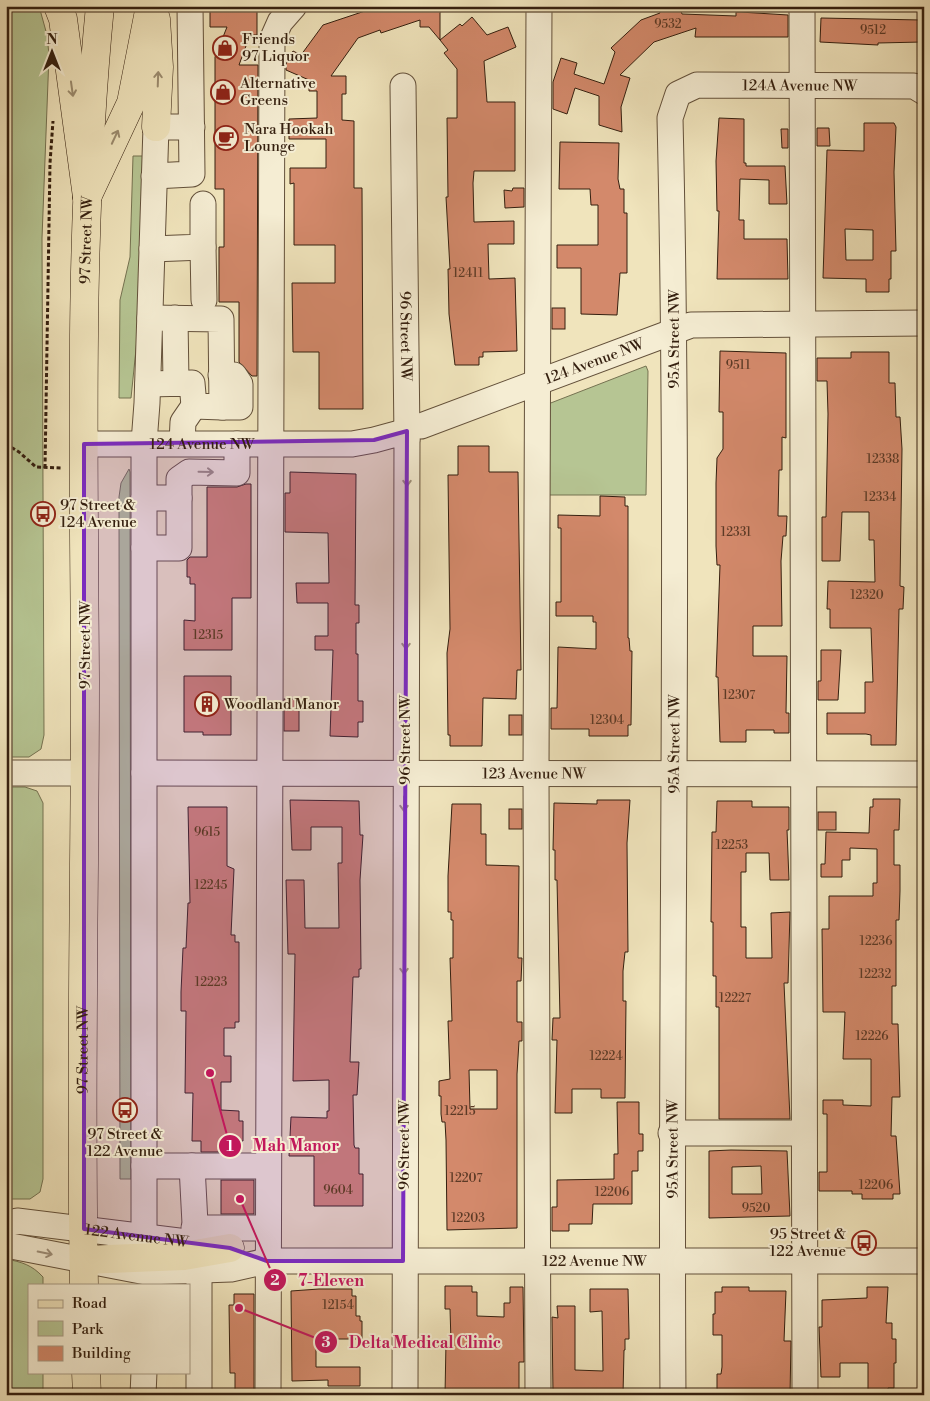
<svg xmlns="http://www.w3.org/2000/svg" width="930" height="1401" font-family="'Libre Bodoni',serif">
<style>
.green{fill:#b6c593;stroke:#757251}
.building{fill:#d3896b;stroke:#341f0f;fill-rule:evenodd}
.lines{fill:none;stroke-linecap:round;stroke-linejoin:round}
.minor-casing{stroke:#63503a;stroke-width:27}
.major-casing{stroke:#341f0f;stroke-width:29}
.highway-casing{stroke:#341f0f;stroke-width:29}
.path{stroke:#341f0f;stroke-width:3;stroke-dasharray:4 2.5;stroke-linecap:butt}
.minor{stroke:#f5edd3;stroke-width:25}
.major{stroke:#f0e4bc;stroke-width:28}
.highway{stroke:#f0e4bc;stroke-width:28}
.oneway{stroke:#9b8b6e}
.oneway2{stroke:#9e907b}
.marked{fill:#7b2cbf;fill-opacity:0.2;stroke:#7b2cbf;stroke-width:4;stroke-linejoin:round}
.labels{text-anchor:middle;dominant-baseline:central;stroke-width:4;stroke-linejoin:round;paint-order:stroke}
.number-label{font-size:12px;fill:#5c3a26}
.poi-label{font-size:15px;fill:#341f0f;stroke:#f5edd3;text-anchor:start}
.street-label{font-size:15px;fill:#341f0f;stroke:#f5edd3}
.leader{fill:none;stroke:#c2185b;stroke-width:2}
.callout-dot{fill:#c2185b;stroke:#f5edd3;stroke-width:2}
.mark-label{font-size:15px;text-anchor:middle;font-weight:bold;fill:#fff}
.callout-label{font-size:16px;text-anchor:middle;font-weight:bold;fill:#c2185b;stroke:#f5edd3;stroke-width:4;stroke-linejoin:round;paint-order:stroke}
</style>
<rect width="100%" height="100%" fill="#f0e4bc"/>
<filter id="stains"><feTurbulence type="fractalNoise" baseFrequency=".004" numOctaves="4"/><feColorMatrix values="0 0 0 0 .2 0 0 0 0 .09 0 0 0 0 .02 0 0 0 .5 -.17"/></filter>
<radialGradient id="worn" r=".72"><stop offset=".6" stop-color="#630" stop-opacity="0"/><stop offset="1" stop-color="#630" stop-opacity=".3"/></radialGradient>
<!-- green -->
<g class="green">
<path d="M6 6H39L47 35 49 55 42 238 44 735 41 749 29 757H6V436H12L6 430Z"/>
<path d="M133 156H144V271L131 398H119L120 300 130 257Z"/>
<path d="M646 366 648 371 646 495H543V406Z"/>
<path d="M129 469 130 472 131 1179H120L119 497 121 483Z"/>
<path d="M6 787H25L37 791 43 803V1179L40 1192 30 1199H6Z"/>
<path d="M6 1259C22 1262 32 1265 43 1277V1285H29V1372H43V1395H6Z"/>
</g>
<!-- building -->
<g class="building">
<path d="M210 6H257V35H250L239 65H258L257 376H252L239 362V302H219V247H224V189H215V57L227 27H210Z"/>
<path d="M380 6H451V9L440 12V40L429 27H420V20L381 33 380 30 358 38 331 76H346V94H342V120L354 121V188H362L363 409H319V352H293L292 283H335V245H294V183L290 184V168H326V139H289V119L317 118V91H309V80L286 70V64L293 51 301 55 323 25Z"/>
<path d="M667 6H679L682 14 736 16V12H740L788 15V37H695L696 28 654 42 620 75 630 78 621 107 622 132 599 125V96L575 88 567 114 553 109V82L561 58 577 63 574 74 604 84 615 52 611 48 641 20 660 13 659 10Z"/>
<path d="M472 17 487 35 508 27 516 47 484 61 487 102H515V171H474L473 183 474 222 514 221V244H488L489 279 515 278 517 351 483 352V357H479V365H455L449 314 448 269H450L446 197H448L447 118H457V69L444 53 448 50 440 40 460 24 462 26Z"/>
<path d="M821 18 921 20 922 42 878 43V45L820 42Z"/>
<path d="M719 118 744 119V163H746V166H785L787 204H769V180L740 179 739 220H744V239H787L788 279H717L719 211H717L716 161Z"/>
<path d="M864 123H894L896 127 894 172 896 251H891V279H889V292H866V279L823 278 827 150 864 151ZM845 229 873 230V260H846Z"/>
<path d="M817 128H829L830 146H817Z"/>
<path d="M781 129H788V148H782Z"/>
<path d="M560 142 619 143 618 179 620 189H624V213H627V273H620L617 315 581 314V268H557V245H598V205H591L590 189H559Z"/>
<path d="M513 188H524V207L505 208 504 190 512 191Z"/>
<rect x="552" y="308" width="13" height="21"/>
<path d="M720 351 786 353V438L782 437V470H779L778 516H787L786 536H783L781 561 782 626H753V656H787L786 713H789V733H774V730H746V742H720L718 677H716L720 565H717L716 546V483L717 458 723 449V412H719Z"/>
<path d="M851 352H889V383H895L896 417H900L902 449 900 586 904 587 903 609H899L896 745H871V735L866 734H827V713H865V682H873L871 628H830V609H827L828 581 875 582 874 540H869V512H842L840 561H822V517H826L828 414 827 381H817V358H851Z"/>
<path d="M458 446H489V472H518L521 670H517L516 699 483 698 482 746H450V735H448L447 653 450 629 448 475H458Z"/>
<path d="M290 472 356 474 355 605H359V623H356V654H358V701H363V722H358V737L330 736 333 650H315V636H328V603H297L296 583H329L328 533 285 532V493H290Z"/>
<path d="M246 484H251V598H232V650H184V620L195 621V584H190V577H187V560L190 557H207V487H237Z"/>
<path d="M600 496 625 497V506H628V638H629L630 651H632L631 725H628V736H589V729H551V708H557L558 647 596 649V622H593V616H556V602H561V528H558V515L600 516Z"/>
<path d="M821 650H841L838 700H818V681H821Z"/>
<path d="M184 676H231V735H203V732H184Z"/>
<rect x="284" y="699" width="15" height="32"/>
<rect x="509" y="715" width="13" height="20"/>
<path d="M873 799H900L899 830H894V865H900V891L899 920H896V986H892V1024H898L900 1097H892L891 1136H896L900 1194H893V1199H862V1194H852V1191H819V1172H827V1114H823V1100H843V1105L871 1106V1059H843L845 1012H823L822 929H829V896H873V883H877V849L850 848V860H842V877H821V864H825L826 832 869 833 870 807H873Z"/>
<path d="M290 800 359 801 360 835H363L360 880 361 969H359V977H353L350 1062H359L357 1095H353L354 1145 355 1148H359V1174H363V1206H314V1156H289L291 1117 327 1118V1111H329V1080L293 1081 295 954H288L286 880H304L305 928H339L338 863H342V827H311V850H292Z"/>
<path d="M597 800H630L627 843 628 952H625L623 971V1001H626L625 1098H601V1089H572V1113H555L557 1040H552L553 1018H560L557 880H555V850H553L554 803 597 804Z"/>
<path d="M717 801H752V807H789V830H787L789 880H770L769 853H746V872H741V927H746V958H772L771 913 790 912 788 983H784L790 1119H719V1007H716V976H713V922H711L712 832H716Z"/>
<path d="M452 804H481V834H486V865L519 866 518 958H522L521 981H517V1022H522V1041H519L517 1074V1228L447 1230 446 1140 445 1122H442L441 1114V1096H439V1081L450 1079 448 1021H452L450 958H453V920H451V912H448V876ZM469 1070H497V1109H470Z"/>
<path d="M188 807H227V866L234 869 231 935H235V942H239V1022H235V1028H224V1056H231V1082H221V1110L239 1111V1121H243V1141H239V1152H201V1141H192L193 1093H185L186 1011H181V992L183 948H186L188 903H190Z"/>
<rect x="509" y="809" width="13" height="20"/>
<rect x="818" y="812" width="18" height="18"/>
<path d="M617 1102H639V1134H643V1151H638V1171H632V1204H593L592 1224H569V1231H552V1207H557V1180L614 1179V1154H618Z"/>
<path d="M731 1150 787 1151 790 1216 709 1218V1151ZM761 1166 762 1194H732V1167Z"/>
<rect x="221" y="1180" width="33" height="34"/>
<path d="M445 1286H472V1292H477V1316L504 1317V1303H510V1287H523L524 1362H519V1390H485L468 1392V1395H445L446 1342H451L450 1309H445Z"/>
<path d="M722 1287H749V1291H786L784 1341H791L790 1395H717V1374H721L722 1367V1335H713V1314H715V1292H722Z"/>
<path d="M867 1287H888L886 1323H892V1339H896V1363H894V1388H888V1395H868V1363H840V1377H821L819 1327H822V1300L867 1298Z"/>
<path d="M319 1289H352V1296H356V1316H360V1321H362V1339H316V1367H360V1386H328V1380L292 1381 291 1291Z"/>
<path d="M590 1289H628L629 1333V1339H625V1350H624L623 1395 553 1392 552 1317 558 1318 557 1306H575V1370L603 1371 602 1311 590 1312Z"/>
<path d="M234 1294H254V1395H239V1391H235V1373H230L229 1305H234Z"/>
</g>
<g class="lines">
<defs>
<g id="minor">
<path d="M802 6 805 1395"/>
<path id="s1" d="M403 86 407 439"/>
<path d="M154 176 192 174 190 6"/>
<path d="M203 247 204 300"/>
<path d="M152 249 203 247V204"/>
<path d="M175 318 176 383"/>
<path d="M221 375H234L240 384V407H222"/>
<path d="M148 384 192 383 194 406 222 407 221 319 150 318"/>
<path id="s2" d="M421 426 691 325 924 323"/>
<path d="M182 443 183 422 194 406"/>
<path id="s3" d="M84 444H352L374 440 407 431 405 1395"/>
<path d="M144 498H179V548H144"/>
<path d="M179 498V479L189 472 237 473V444"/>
<path d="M6 773H85"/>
<path id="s4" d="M144 773 924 774"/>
<path d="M671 1133H804"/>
<path d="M144 1166H268"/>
<path d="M192 1166 196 1243"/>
<path id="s5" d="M6 1224 17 1221 219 1246"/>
<path d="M194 1228H267"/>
<path d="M144 1237V443L147 403 156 127H192"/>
<path id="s6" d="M6 1245 146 1272 231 1269 267 1261H924"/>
<path d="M199 1270V1395"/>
<path d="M143 1395 144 1372"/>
<path d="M268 1395 272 40 280 22 294 6"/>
<path d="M538 1395 536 773 539 6"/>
<path id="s7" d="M673 1395C670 969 680 543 670 118L678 94 697 85 914 86 924 92"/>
</g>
<g id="major">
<path d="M84 1260 184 1256 230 1248"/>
<path id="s8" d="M84 1285C80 1084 85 882 85 681 84 456 78 230 100 6"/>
<path d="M86 1372 87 1395"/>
</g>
<g id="highway">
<path d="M58 6 63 19 87 197"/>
<path d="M156 19 159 67 156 127"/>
<path d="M87 197 131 103 150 6"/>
</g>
</defs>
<!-- minor casing -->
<use href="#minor" class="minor-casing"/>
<!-- major casing -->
<use href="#major" class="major-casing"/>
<!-- highway casing -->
<use href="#highway" class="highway-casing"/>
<!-- path -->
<g class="path">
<path d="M6 444 19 452 36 467 63 468"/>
<path d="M45 468 50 163 53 121"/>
</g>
<!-- minor -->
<use href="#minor" class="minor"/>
<!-- major -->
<use href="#major" class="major"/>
<!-- highway -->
<use href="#highway" class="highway"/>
</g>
<!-- one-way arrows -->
<defs><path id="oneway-shaft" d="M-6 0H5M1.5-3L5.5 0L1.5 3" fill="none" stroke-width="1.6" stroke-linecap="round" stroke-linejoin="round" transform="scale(1.25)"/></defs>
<g class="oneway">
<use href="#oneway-shaft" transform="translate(158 79) rotate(-88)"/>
<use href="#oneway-shaft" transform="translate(72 89) rotate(82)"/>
<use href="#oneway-shaft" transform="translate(115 137) rotate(-65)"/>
</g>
<g class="oneway2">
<use href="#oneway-shaft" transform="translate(206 472) rotate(1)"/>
<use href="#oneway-shaft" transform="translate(407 479) rotate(90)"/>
<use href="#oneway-shaft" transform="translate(406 642) rotate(90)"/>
<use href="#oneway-shaft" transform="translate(404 804) rotate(90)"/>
<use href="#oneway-shaft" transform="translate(404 967) rotate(90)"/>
<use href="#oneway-shaft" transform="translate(45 1253) rotate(11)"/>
</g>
<!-- marked area -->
<path class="marked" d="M407 431 403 1261H267L230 1248 84 1229V444L374 440Z"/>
<!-- icons -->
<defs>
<symbol id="shop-ring" viewBox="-11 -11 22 22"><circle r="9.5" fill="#f5edd3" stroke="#8f2418" stroke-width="1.5"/><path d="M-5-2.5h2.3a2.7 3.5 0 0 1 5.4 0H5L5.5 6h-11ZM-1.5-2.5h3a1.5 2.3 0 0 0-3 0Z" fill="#8f2418"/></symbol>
<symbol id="cafe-ring" viewBox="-11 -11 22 22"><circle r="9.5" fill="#f5edd3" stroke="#8f2418" stroke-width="1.5"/><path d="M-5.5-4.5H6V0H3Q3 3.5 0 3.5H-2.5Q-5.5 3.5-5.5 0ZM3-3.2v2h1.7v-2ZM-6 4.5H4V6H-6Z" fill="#8f2418"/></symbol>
<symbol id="bus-ring" viewBox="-11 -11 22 22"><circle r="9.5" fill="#f5edd3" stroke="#8f2418" stroke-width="1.5"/><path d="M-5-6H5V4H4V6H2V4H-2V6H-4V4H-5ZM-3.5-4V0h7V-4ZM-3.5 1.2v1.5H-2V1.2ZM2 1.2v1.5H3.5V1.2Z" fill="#8f2418"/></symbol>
<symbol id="building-ring" viewBox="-11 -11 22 22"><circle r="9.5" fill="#f5edd3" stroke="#8f2418" stroke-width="1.5"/><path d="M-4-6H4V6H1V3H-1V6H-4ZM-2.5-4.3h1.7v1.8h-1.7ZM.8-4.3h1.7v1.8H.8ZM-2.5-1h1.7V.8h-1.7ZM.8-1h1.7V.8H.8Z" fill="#8f2418"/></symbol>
</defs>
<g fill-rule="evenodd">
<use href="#shop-ring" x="211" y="34" width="28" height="28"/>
<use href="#shop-ring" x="209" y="78" width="28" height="28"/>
<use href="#cafe-ring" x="212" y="124" width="28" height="28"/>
<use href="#bus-ring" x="29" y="500" width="28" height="28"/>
<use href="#building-ring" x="193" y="690" width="28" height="28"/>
<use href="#bus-ring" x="111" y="1096" width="28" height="28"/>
<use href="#bus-ring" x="850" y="1229" width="28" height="28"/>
</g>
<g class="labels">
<!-- number labels -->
<g class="number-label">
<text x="668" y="24">9532</text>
<text x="873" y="30">9512</text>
<text x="468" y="273">12411</text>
<text x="738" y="365">9511</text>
<text x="883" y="459">12338</text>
<text x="880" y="497">12334</text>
<text x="736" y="532">12331</text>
<text x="867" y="595">12320</text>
<text x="208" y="635">12315</text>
<text x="739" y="695">12307</text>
<text x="607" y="720">12304</text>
<text x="207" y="832">9615</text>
<text x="732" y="845">12253</text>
<text x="211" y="885">12245</text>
<text x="876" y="941">12236</text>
<text x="875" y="974">12232</text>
<text x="211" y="982">12223</text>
<text x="735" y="998">12227</text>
<text x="872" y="1036">12226</text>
<text x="606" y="1056">12224</text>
<text x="460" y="1111">12215</text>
<text x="466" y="1178">12207</text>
<text x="876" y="1185">12206</text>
<text x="338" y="1190">9604</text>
<text x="612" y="1192">12206</text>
<text x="756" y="1208">9520</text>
<text x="468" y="1218">12203</text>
<text x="338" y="1305">12154</text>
</g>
<!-- poi labels -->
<g class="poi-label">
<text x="242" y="39">Friends<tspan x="242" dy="17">97 Liquor</tspan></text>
<text x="240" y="83">Alternative<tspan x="240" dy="17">Greens</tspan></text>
<text x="244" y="129">Nara Hookah<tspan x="244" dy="17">Lounge</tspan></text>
<text x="60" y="505">97 Street &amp;<tspan x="60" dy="17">124 Avenue</tspan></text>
<text x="224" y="704">Woodland Manor</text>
<text x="125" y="1134" text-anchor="middle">97 Street &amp;<tspan x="125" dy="17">122 Avenue</tspan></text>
<text x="846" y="1234" text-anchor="end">95 Street &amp;<tspan x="846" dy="17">122 Avenue</tspan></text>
</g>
<!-- street labels -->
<g class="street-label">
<text stroke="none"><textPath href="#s7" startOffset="1426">124A Avenue NW</textPath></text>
<text stroke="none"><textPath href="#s8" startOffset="1045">97 Street NW</textPath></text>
<text stroke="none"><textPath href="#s1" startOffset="250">96 Street NW</textPath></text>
<text transform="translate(674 339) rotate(-90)">95A Street NW</text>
<text stroke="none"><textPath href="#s2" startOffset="185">124 Avenue NW</textPath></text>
<text stroke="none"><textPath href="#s3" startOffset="118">124 Avenue NW</textPath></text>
<text transform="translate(85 645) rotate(-90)">97 Street NW</text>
<text transform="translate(405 740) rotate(-90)">96 Street NW</text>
<text stroke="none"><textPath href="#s7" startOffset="651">95A Street NW</textPath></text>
<text stroke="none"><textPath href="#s4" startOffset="390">123 Avenue NW</textPath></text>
<text stroke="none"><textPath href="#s8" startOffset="235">97 Street NW</textPath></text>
<text transform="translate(404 1145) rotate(-90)">96 Street NW</text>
<text stroke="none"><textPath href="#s7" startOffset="246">95A Street NW</textPath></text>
<text stroke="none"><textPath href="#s5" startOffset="132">122 Avenue NW</textPath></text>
<text stroke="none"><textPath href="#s6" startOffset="592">122 Avenue NW</textPath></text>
</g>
</g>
<!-- callouts -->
<path class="leader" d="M210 1073L230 1146M240 1199L275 1280M239 1308L326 1342"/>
<g class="callout-dot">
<circle cx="210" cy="1073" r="5"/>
<circle cx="240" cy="1199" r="5"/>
<circle cx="239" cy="1308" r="5"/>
<circle cx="230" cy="1146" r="12"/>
<circle cx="275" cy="1280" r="12"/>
<circle cx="326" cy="1342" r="12"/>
</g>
<g class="mark-label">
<text x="230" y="1151">1</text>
<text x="275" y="1285">2</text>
<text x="326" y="1347">3</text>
</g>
<g class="callout-label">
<text x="296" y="1151">Mah Manor</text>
<text x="331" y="1286">7-Eleven</text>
<text x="425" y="1348">Delta Medical Clinic</text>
</g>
<!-- margin -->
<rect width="930" height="1401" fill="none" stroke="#f0e4bc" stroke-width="25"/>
<rect x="8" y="8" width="915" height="1386" fill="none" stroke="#341f0f" stroke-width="2.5"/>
<rect x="12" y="12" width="905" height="1376" fill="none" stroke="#341f0f"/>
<!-- legend -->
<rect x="28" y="1284" width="162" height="90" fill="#f5edd3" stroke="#a89b85"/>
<rect x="38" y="1300" width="25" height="8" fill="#f0e4bc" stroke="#a89b85"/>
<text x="72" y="1308" font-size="15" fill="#341f0f">Road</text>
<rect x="38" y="1321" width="25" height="15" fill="#b6c593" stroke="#a89b85"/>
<text x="72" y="1334" font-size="15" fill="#341f0f">Park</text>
<rect x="38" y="1346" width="25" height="15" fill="#d3896b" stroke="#a89b85"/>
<text x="72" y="1358" font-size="15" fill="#341f0f">Building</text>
<!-- north arrow -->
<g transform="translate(52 52)" stroke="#f5edd3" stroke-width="4" paint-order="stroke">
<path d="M0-4L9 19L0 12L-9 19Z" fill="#341f0f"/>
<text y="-8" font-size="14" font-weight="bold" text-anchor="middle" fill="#341f0f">N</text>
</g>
<rect width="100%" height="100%" filter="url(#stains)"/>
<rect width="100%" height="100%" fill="url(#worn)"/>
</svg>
